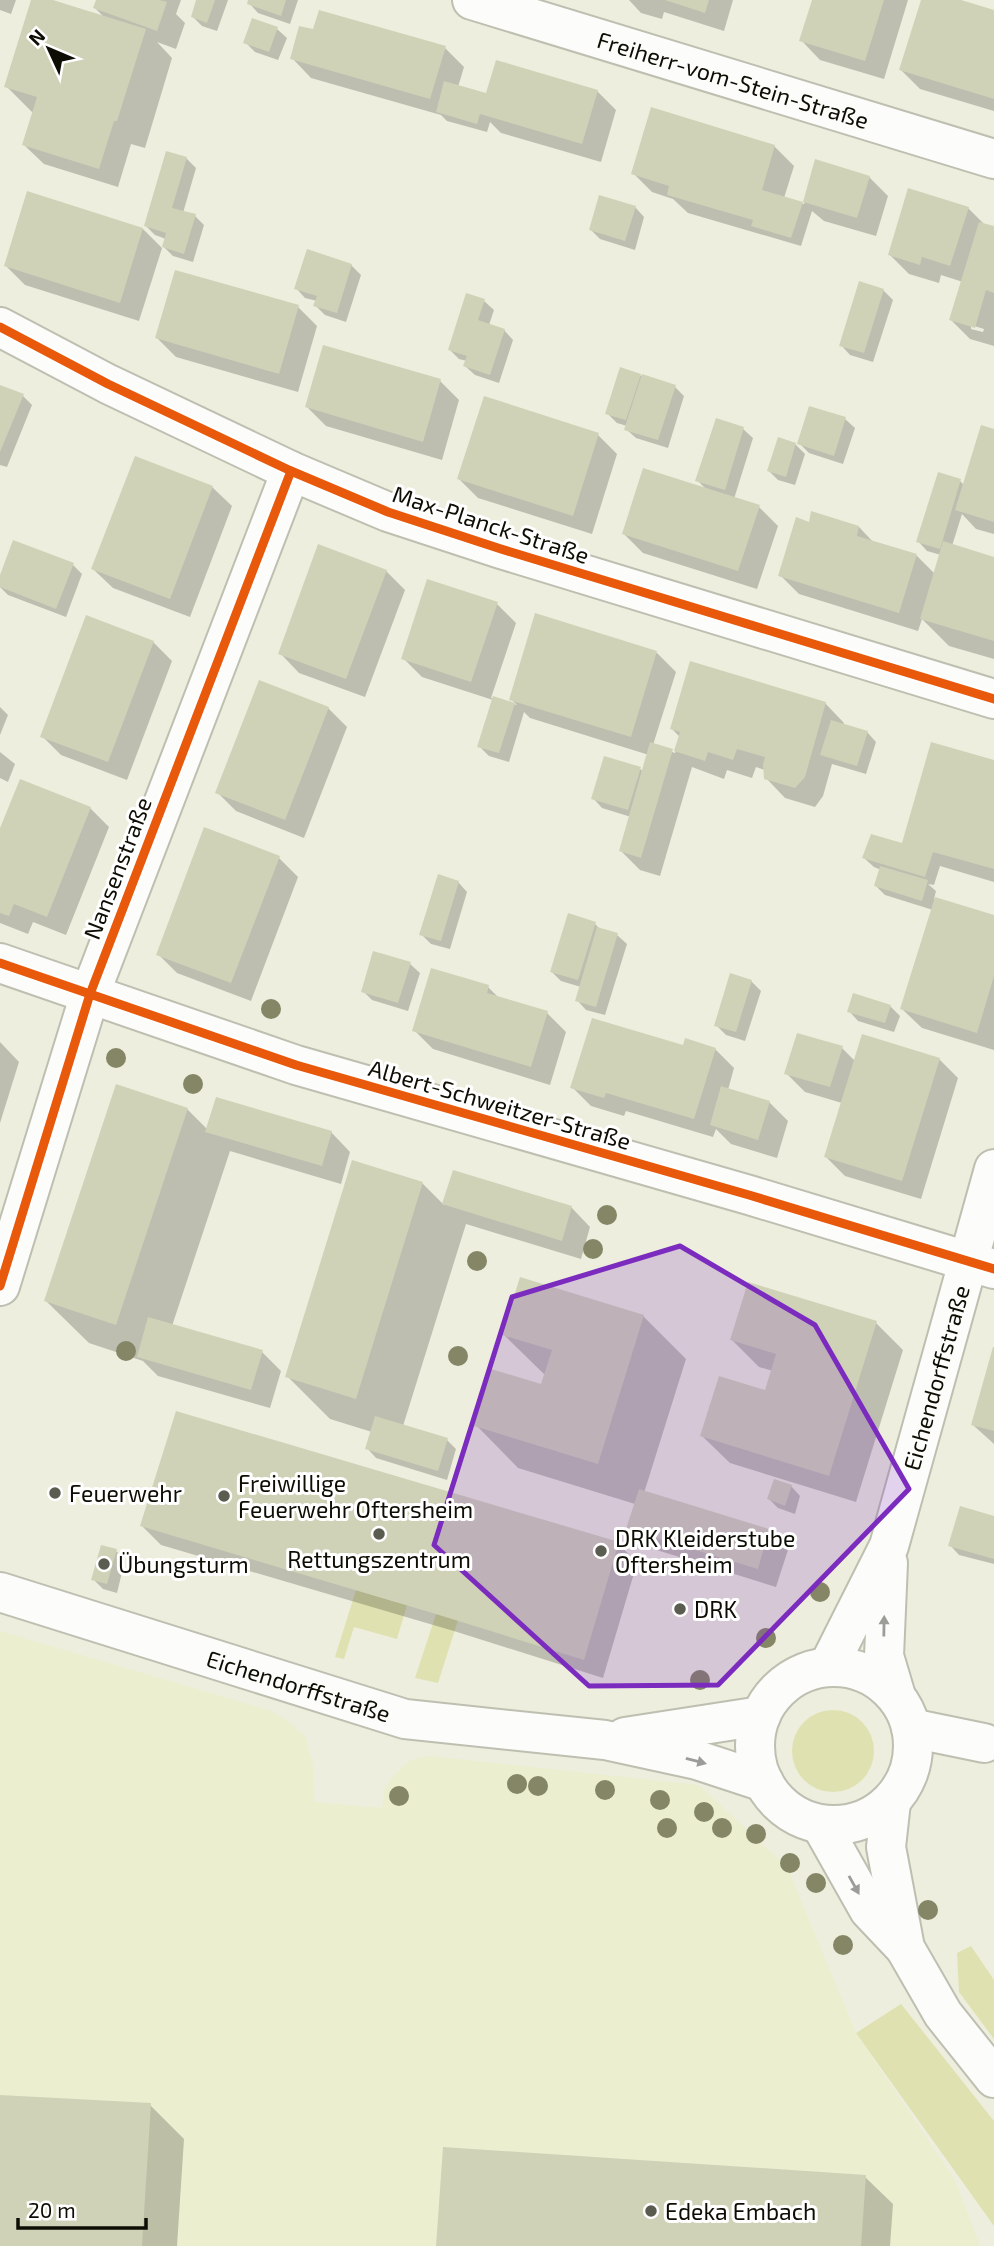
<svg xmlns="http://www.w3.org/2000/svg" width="994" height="2246" font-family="'Exo 2',sans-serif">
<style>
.built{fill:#eceed0}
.green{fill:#dfe2b0}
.shadow{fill:#0003;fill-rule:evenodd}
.building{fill:#d0d2b7}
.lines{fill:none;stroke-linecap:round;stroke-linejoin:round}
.minor-casing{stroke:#bebfb1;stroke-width:42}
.minor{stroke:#fcfcfa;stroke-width:38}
.cycleway-casing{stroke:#fff;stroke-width:13}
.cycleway{stroke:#e8590c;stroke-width:9}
.tree{fill:#848666}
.oneway{fill:#9c9c98}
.marked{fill:#7b2cbf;fill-opacity:0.2;stroke:#7b2cbf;stroke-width:5;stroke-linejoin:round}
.poi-dot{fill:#5b5c50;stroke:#fff;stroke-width:2.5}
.labels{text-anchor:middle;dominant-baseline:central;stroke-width:6;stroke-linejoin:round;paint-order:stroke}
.street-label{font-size:23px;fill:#0d0d04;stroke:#fff}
.poi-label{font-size:23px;fill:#0d0d04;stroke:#fff;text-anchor:start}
</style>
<rect width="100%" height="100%" fill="#edeedd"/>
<!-- built -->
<path class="built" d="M0 1631 271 1711 288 1721 305 1736 313 1764 314 1802 382 1808 385 1788 394 1775 409 1761 429 1756 699 1785 787 1867 856 2033 955 2180 980 2246H0Z"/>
<!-- green -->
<g class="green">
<path d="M356 1590 407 1605 397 1639 354 1627 344 1659 335 1657Z"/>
<path d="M436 1614 458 1620 438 1683 415 1678Z"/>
<circle cx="833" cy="1751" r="41"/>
<path d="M971 1946 994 1980V2039L959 1992 957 1953Z"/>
<path d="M901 2004 994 2121V2226L856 2033Z"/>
</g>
<!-- shadow -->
<g class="shadow">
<path d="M0 0H16L11 14 0 10Z"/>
<path d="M33 0H47L105 18 95 8 98 0H181L176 14 185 23 176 49 157 42 172 58 145 148 131 144 118 187 44 164 24 145 34 114 6 86Z"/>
<path d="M198 0H228L217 31 202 26 193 17Z"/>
<path d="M250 0H298L290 24 258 13 249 3Z"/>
<path d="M629 0H733L724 31 664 12 662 19 641 13Z"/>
<path d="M813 0H908L884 79 820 60 801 40Z"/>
<path d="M923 0H955L994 12V111L920 89 901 70Z"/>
<path d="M277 29 287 38 278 60 255 52 245 42Z"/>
<path d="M445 48 464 67 458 87 485 94 597 91 616 110 601 162 501 133 490 122 487 132 447 121 441 115 311 78 292 58Z"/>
<path d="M774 146 794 166 784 198 804 204 817 162 869 177 888 196 876 236 824 221 812 211 801 246 688 213 673 199 652 192 633 173Z"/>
<path d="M186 158 196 168 183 213 195 216 204 225 193 262 173 256 164 247 166 239 155 235 146 226Z"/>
<path d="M635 207 644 217 635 250 600 239 591 230Z"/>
<path d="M968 208 985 225 994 228V346L970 339 951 320 963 282 941 275 939 283 909 274 890 255ZM971 325 984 329 983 332 971 329Z"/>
<path d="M143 229 162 248 139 321 25 285 6 266Z"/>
<path d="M351 265 361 275 346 322 325 315 315 305 317 301 305 298 296 288Z"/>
<path d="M883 290 893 300 873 362 850 355 841 345Z"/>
<path d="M484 301 494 310 489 325 504 330 513 340 499 383 475 375 465 366 467 361 459 359 450 350Z"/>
<path d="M298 307 317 326 298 392 176 357 157 338Z"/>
<path d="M621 369 675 387 684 396 668 448 636 438 626 429 627 426 617 423 607 413Z"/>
<path d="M440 381 459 400 442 460 326 426 307 407Z"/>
<path d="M0 387 23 396 32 405 7 467 0 465Z"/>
<path d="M845 419 855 428 843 464 809 453 799 443Z"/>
<path d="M743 429 753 438 734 499 759 507 778 526 757 589 643 553 624 534 707 490 697 480Z"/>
<path d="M994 430V534L976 529 962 514 952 546 994 559V659L949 646 922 619 918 631 799 594 780 575 810 524 859 527 874 543 917 556 935 574 941 555 927 551 918 541 960 481 965 486Z"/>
<path d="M598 435 617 454 592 534 478 498 459 479Z"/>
<path d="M795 444 805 454 795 485 778 480 769 471Z"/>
<path d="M212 487 232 506 190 617 113 588 93 569Z"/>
<path d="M73 565 82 574 66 617 8 595 0 587V580Z"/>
<path d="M386 571 405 590 365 697 299 673 280 653Z"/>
<path d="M497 604 516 623 491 698 517 705 511 699 536 616 657 653 676 672 653 745 675 753 680 737 671 728 825 703 844 723 843 725 867 732 876 742 866 774 832 764 823 796 815 807 785 798 766 778 765 770 756 767 752 778 727 770 724 779 692 767 660 876 640 870 621 851 631 817 602 808 593 798 640 769 644 772 649 755 530 718 524 712 509 762 489 756 479 746 493 700 422 677 403 658Z"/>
<path d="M153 642 172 661 127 780 61 755 42 736Z"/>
<path d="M0 707 8 715 0 735Z"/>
<path d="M328 708 347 727 304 838 236 811 217 792Z"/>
<path d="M0 752 15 764 8 782 0 778Z"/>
<path d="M994 762V882L940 866 934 885 928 884 936 891 934 899 994 917V1050L922 1028 902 1009 933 910 885 895 876 886 881 870 874 867 864 858 909 847Z"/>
<path d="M90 808 109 827 66 935 33 922 28 934 0 923V833Z"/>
<path d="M279 858 298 877 251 1001 177 973 158 954Z"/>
<path d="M458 882 467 892 450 949 431 944 421 934Z"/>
<path d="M595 924 601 930 617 935 627 944 605 1015 586 1010 577 1000 581 987 561 981 552 972Z"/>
<path d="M374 953 410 964 420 973 408 1011 372 1000 363 991Z"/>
<path d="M751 981 761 991 745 1041 726 1035 716 1025Z"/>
<path d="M488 987 500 999 547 1013 566 1032 550 1085 433 1049 414 1030Z"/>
<path d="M890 1006 900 1016 894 1032 858 1021 849 1011Z"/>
<path d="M0 1042 19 1062 0 1123Z"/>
<path d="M842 1048 855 1061 939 1059 958 1078 921 1199 845 1176 826 1157 842 1103 805 1092 786 1073Z"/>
<path d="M715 1049 734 1068 728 1090 769 1102 788 1121 777 1158 731 1144 716 1129 713 1137 626 1111 624 1116 591 1106 572 1087Z"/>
<path d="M187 1109 208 1130 331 1132 350 1152 341 1184 230 1151 172 1326 262 1352 281 1371 270 1408 158 1376 143 1361 89 1343 46 1301Z"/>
<path d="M454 1172 571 1207 590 1227 581 1259 466 1224 403 1426 447 1440 456 1449 447 1480 376 1458 367 1448 372 1432 330 1419 287 1376 422 1183 444 1205Z"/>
<path d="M643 1316 686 1359 644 1493 768 1531 788 1550 776 1587 647 1547 628 1528 635 1504 518 1468 476 1425 542 1386 546 1376 503 1334Z"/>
<path d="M876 1323 903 1350 856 1502 730 1463 702 1436 766 1393 773 1371 759 1367 732 1340Z"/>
<path d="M994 1351V1444L973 1425Z"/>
<path d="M791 1486 800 1496 795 1514 778 1508 769 1499Z"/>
<path d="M994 1518V1564L959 1555 950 1545Z"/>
<path d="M142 1526 618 1543 637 1563 603 1678 457 1632 161 1545Z"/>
<path d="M116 1551 125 1560 117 1593 103 1589 93 1579Z"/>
<path d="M0 2097 150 2105 184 2139 177 2246H0Z"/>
<path d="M865 2177 893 2204 890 2246H438Z"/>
</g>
<!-- building -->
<g class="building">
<path d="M31 0H53L146 29 117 121H114L99 169 22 145 37 97 4 87Z"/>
<path d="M96 0H159L167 2 157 31 93 8Z"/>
<path d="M196 0H215L207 23 191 17Z"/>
<path d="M248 0H286L281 16 247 4Z"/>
<path d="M665 0H709L705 13Z"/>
<path d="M812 0H884L865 61 799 41Z"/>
<path d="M921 0H961L994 10V99L899 70Z"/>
<path d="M319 10 446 46 430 99 290 59 299 26 313 29Z"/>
<path d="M252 18 278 27 269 52 243 43Z"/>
<path d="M496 60 598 90 582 144 480 114 477 124 436 112 444 81 486 93Z"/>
<path d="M651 107 775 145 762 190 803 202 791 238 751 226 753 220 667 195 669 186 631 174Z"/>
<path d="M166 151 187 157 172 208 196 214 184 254 162 247 166 233 144 226Z"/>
<path d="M815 159 870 176 857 218 803 202Z"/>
<path d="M908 188 969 207 950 266 922 257 920 265 888 255Z"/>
<path d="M27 191 143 228 120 303 4 266Z"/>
<path d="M599 195 636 206 625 241 589 230Z"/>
<path d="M979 222 994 226V293L986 290 975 328 949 320Z"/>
<path d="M307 249 352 264 337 313 313 306 317 296 294 289Z"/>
<path d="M175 270 299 305 279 374 155 338Z"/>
<path d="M859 281 884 289 864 353 839 346Z"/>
<path d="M466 293 485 299 478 320 505 329 490 375 463 366 467 356 448 350Z"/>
<path d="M323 345 441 379 423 442 305 407Z"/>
<path d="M620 367 641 374 626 420 605 414Z"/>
<path d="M642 374 676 385 658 440 624 430Z"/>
<path d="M0 385 24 394 0 452Z"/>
<path d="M484 396 599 433 573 516 457 479Z"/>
<path d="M809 406 846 417 834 456 797 444Z"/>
<path d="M716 418 744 427 725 490 695 481Z"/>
<path d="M981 425 994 429V522L955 510Z"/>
<path d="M778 437 796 443 786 477 767 471Z"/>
<path d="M135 456 213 486 170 599 91 569Z"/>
<path d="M643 468 760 505 738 571 622 534Z"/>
<path d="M938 472 961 479 940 549 916 542Z"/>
<path d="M811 511 859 526 857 536 917 554 899 613 778 576 796 517 809 522Z"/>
<path d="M13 540 74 563 56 609 0 587V575Z"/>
<path d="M943 541 994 557V641L920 619Z"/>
<path d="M318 544 387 570 346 679 278 654Z"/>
<path d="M427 579 498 602 471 682 401 659Z"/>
<path d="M535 613 657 651 631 737 509 700Z"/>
<path d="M86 615 154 641 108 762 40 737Z"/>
<path d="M690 661 826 702 805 777 795 788 764 779 763 764 765 757 737 749 733 760 708 752 705 761 674 751 680 732 670 729Z"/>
<path d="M259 680 329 707 285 820 215 793Z"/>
<path d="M493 696 515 703 499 753 477 747Z"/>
<path d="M831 720 868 731 857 766 820 755Z"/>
<path d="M650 742 673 749 641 858 619 851Z"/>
<path d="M931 742 994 760V869L933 852 925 877 862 858 871 834 902 843Z"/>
<path d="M604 756 641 767 628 810 591 799Z"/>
<path d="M20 779 91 807 47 917 14 904 9 916 0 913V828Z"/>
<path d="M204 827 280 856 231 983 156 955Z"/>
<path d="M880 866 928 880 922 901 874 886Z"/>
<path d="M438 874 459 881 441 941 419 935Z"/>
<path d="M935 897 994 915V976L977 1033 900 1009Z"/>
<path d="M568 913 596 922 578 980 550 972Z"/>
<path d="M597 927 618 933 596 1007 575 1001Z"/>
<path d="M373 951 411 962 398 1003 361 992Z"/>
<path d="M431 968 489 985 487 993 548 1011 531 1067 412 1031Z"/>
<path d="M730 973 752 980 736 1032 714 1026Z"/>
<path d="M853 993 891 1005 885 1023 847 1012Z"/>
<path d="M592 1018 683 1045 685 1038 716 1048 694 1119 606 1093 604 1098 570 1088Z"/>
<path d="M797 1033 843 1046 830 1087 784 1074Z"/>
<path d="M862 1034 940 1058 902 1181 824 1157Z"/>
<path d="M116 1084 188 1108 116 1325 44 1301Z"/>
<path d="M721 1086 770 1101 758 1140 710 1125Z"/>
<path d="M216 1097 332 1131 322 1166 205 1132Z"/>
<path d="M352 1160 423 1182 356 1399 285 1377Z"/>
<path d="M453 1170 572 1206 562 1241 442 1204Z"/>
<path d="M520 1277 644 1315 598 1464 474 1426 491 1369 541 1384 552 1350 502 1335Z"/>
<path d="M748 1282 877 1321 829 1476 700 1436 719 1376 765 1390 776 1354 730 1340Z"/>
<path d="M148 1317 263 1350 251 1390 137 1357Z"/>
<path d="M993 1347H994V1431L971 1425Z"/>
<path d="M176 1411 619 1542 584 1660 436 1614 140 1526Z"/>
<path d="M375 1416 448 1438 438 1471 365 1449Z"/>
<path d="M774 1479 792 1485 785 1506 767 1499Z"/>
<path d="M639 1489 769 1529 758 1569 626 1529Z"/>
<path d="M960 1506 994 1516V1559L948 1546Z"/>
<path d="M101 1545 117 1549 107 1584 91 1580Z"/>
<path d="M0 2095 151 2103 142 2246H0Z"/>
<path d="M443 2147 866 2175 861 2246H436Z"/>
</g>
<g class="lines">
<defs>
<g id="minor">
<path id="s1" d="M472 0 994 159"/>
<path d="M0 327 108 384 291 471 388 512 501 549 994 699"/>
<path d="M0 963 296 1065 749 1195 994 1269"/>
<path d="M0 1286 90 994 291 471"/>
<path d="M888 1563 884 1656 895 1693"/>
<path id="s2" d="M0 1592 405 1719 605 1740 697 1760 764 1782"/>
<path id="s3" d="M829 1665 889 1546 994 1169"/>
<circle cx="834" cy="1746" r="79"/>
<path d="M911 1728 984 1743"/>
<path d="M625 1737 761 1716"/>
<path d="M891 1802 886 1847 905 1948 943 2014 994 2078"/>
<path d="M821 1825 869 1910 905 1948"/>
</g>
</defs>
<!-- minor casing -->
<use href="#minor" class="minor-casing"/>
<!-- minor -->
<use href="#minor" class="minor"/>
<defs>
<g id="cycleway">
<path d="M0 327 108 384 291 471 388 512 501 549 994 699"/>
<path d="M0 963 296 1065 749 1195 994 1269"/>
<path d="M0 1286 90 994 291 471"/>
</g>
</defs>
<!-- cycleway casing -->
<use href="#cycleway" class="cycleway-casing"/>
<!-- cycleway -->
<use href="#cycleway" class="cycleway"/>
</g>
<!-- trees -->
<g class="tree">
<circle cx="271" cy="1009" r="10"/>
<circle cx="116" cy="1058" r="10"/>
<circle cx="193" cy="1084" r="10"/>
<circle cx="607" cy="1215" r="10"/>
<circle cx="593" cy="1249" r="10"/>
<circle cx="477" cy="1261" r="10"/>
<circle cx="126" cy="1351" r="10"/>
<circle cx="458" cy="1356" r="10"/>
<circle cx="820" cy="1592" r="10"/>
<circle cx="766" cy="1638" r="10"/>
<circle cx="700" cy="1680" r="10"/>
<circle cx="517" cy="1784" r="10"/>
<circle cx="538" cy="1786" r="10"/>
<circle cx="605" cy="1790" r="10"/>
<circle cx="399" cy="1796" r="10"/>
<circle cx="660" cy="1800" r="10"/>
<circle cx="704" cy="1812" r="10"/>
<circle cx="667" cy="1828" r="10"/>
<circle cx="722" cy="1828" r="10"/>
<circle cx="756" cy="1834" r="10"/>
<circle cx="790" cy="1863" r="10"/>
<circle cx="816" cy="1883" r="10"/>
<circle cx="928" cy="1910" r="10"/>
<circle cx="843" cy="1945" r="10"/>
</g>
<!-- one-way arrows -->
<defs><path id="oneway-solid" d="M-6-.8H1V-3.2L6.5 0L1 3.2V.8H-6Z" transform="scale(1.75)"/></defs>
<g class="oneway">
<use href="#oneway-solid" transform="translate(884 1626) rotate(-89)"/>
<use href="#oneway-solid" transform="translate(696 1761) rotate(15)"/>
<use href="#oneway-solid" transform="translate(854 1885) rotate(61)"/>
</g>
<!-- marked area -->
<path class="marked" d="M680 1246 815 1325 909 1489 718 1685 589 1686 434 1545 512 1297Z"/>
<!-- markers -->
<g class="poi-dot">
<circle cx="55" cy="1493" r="7"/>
<circle cx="224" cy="1496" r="7"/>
<circle cx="379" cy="1534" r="7"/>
<circle cx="601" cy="1551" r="7"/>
<circle cx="104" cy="1564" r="7"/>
<circle cx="680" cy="1609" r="7"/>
<circle cx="651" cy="2211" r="7"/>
</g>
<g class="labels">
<!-- street labels -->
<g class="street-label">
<text stroke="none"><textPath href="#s1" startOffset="273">Freiherr-vom-Stein-Straße</textPath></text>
<text transform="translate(491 524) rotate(18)">Max-Planck-Straße</text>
<text transform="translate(117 868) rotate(-69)">Nansenstraße</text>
<text transform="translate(500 1104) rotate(16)">Albert-Schweitzer-Straße</text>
<text stroke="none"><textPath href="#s3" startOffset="308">Eichendorffstraße</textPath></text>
<text stroke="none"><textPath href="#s2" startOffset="313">Eichendorffstraße</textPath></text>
</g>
<!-- poi labels -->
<g class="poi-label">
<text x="238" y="1483">Freiwillige<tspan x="238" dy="26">Feuerwehr Oftersheim</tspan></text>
<text x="69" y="1493">Feuerwehr</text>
<text x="615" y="1538">DRK Kleiderstube<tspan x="615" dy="26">Oftersheim</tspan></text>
<text x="379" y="1559" text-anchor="middle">Rettungszentrum</text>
<text x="118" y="1564">Übungsturm</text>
<text x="694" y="1609">DRK</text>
<text x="665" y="2211">Edeka Embach</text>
</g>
</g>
<!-- north arrow -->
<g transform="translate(49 49) rotate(314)" stroke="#ffffff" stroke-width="5" paint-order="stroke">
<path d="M0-5L12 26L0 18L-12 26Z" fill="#0d0d04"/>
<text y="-10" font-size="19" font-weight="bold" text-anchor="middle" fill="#0d0d04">N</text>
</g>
<!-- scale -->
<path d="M18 2218v10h128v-10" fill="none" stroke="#0d0d04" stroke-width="3.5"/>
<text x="28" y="2218" font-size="21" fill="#0d0d04" stroke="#ffffff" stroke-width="5" paint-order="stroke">20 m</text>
</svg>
